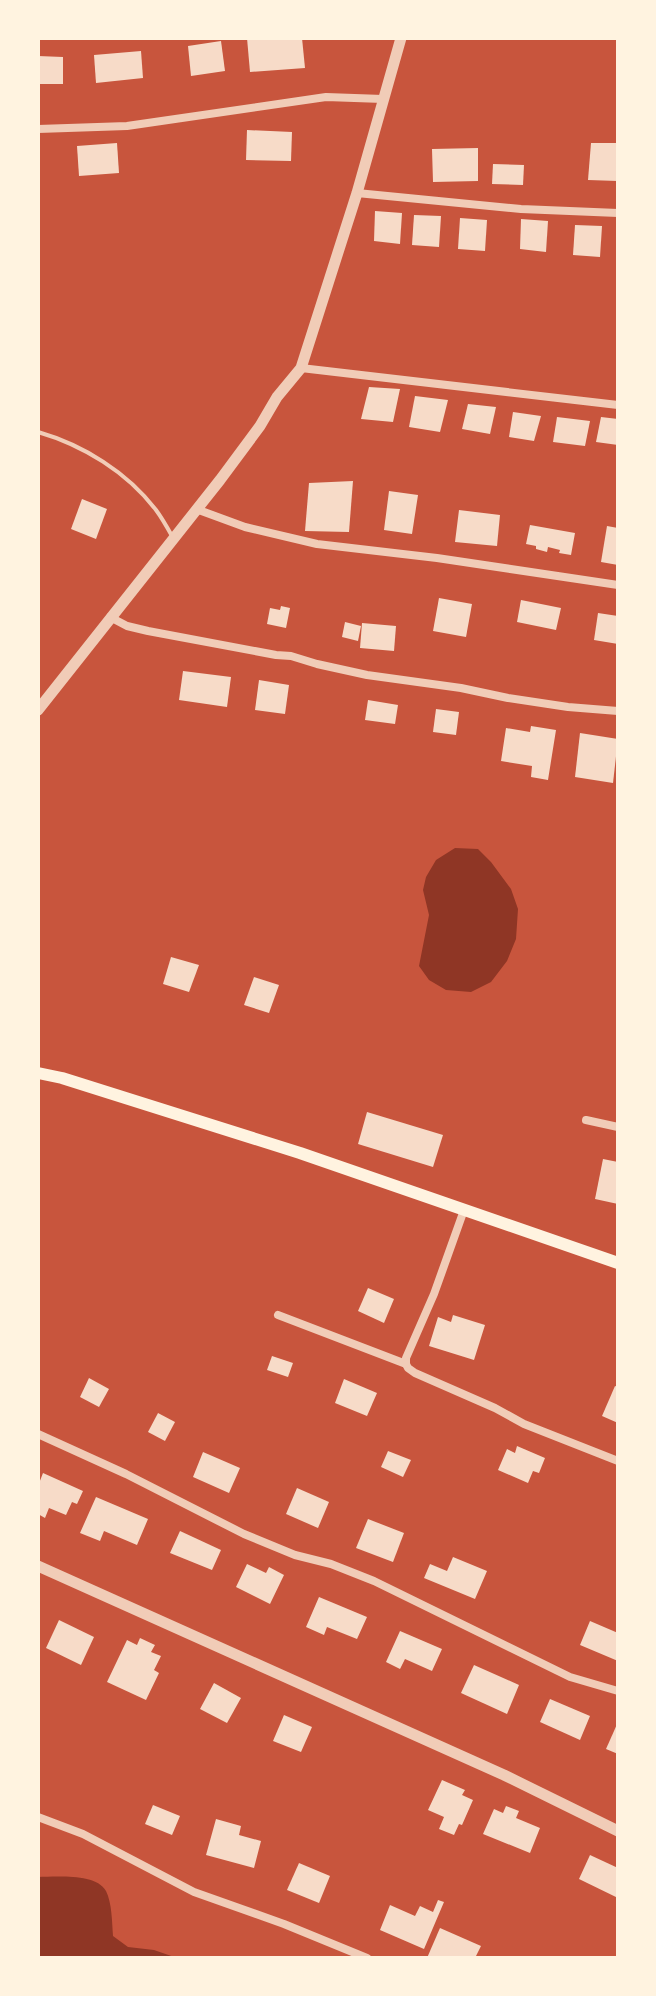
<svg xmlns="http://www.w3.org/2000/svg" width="656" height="1996" font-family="Roboto,sans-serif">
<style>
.water{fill:#8f3625}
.building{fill:#f7dbc8}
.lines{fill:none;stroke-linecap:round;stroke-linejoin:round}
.service{stroke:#f1ccb7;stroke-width:4}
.minor{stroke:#f1ccb7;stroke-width:8}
.tertiary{stroke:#f1ccb7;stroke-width:11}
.secondary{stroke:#fff3e0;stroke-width:12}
</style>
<rect width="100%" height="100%" fill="#c8553d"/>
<!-- water -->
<g class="water">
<path d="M455 848 478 849 491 862 511 889 518 909 516 939 507 961 491 982 471 992 446 990 429 980 419 966 429 915 423 890 426 877 436 860Z"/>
<path d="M38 1877C55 1877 96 1873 106 1891 112 1903 112 1922 113 1936L128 1947 154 1950 177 1958H38Z"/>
</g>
<!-- building -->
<g class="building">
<path d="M247 38H302L305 68 250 72Z"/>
<path d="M221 41 225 71 191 76 188 46Z"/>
<path d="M141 51 143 78 96 83 94 55Z"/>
<path d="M38 56 63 57V84H38Z"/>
<path d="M247 130 292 132 291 161 246 160Z"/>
<path d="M117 143 119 173 79 176 77 146Z"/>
<path d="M591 143H618V181L588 180Z"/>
<path d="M478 148V181L433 182 432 149Z"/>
<path d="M493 164 524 165 523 185 492 184Z"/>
<path d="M375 211 402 213 400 244 374 241Z"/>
<path d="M414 215 441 216 439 247 412 245Z"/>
<path d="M460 218 487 220 485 251 458 249Z"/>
<path d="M521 219 548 221 546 252 520 249Z"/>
<path d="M575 225 602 226 600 257 573 255Z"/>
<path d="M369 387 400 389 393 422 361 419Z"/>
<path d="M415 396 448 400 440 432 409 427Z"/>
<path d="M468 404 496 407 490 434 462 429Z"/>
<path d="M513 412 541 416 534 441 509 437Z"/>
<path d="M557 417 590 421 585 446 553 442Z"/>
<path d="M601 417 618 419V445L596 442Z"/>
<path d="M353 481 349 532 305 531 309 483Z"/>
<path d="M389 491 418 495 412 534 384 530Z"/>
<path d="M82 499 107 509 96 539 71 529Z"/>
<path d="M459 510 500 515 497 546 455 542Z"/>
<path d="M530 525 575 533 571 555 559 553 560 550 548 547 547 552 536 549V546L526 544Z"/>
<path d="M607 526 618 528V565L601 562Z"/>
<path d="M439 598 472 604 466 637 433 631Z"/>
<path d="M521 600 561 608 556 630 517 622Z"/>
<path d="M281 606 290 608 286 628 267 624 270 608 280 610Z"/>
<path d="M598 613 618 616V644L594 640Z"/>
<path d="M345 622 361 626 358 641 342 637Z"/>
<path d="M362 623 396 626 394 651 360 648Z"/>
<path d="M183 671 231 677 227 707 179 700Z"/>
<path d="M259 680 289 685 285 714 255 710Z"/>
<path d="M368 700 398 705 395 724 365 720Z"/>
<path d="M436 709 459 712 456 735 433 732Z"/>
<path d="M531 726 556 730 548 780 531 777 532 766 501 761 506 728 530 732Z"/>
<path d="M580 733 618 739 613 783 575 777Z"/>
<path d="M171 957 199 965 189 992 163 984Z"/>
<path d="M254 977 279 985 269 1013 244 1005Z"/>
<path d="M367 1112 443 1135 433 1167 358 1144Z"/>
<path d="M603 1159 618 1162V1204L595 1199Z"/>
<path d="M368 1288 394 1299 384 1323 358 1311Z"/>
<path d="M453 1315 485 1325 474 1360 429 1346 438 1317 451 1322Z"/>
<path d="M272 1356 293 1363 288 1377 267 1370Z"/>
<path d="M89 1378 109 1389 99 1407 80 1397Z"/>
<path d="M344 1379 377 1393 367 1416 335 1403Z"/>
<path d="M615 1386 618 1387V1423L602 1416Z"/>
<path d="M158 1413 175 1422 165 1441 148 1432Z"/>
<path d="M517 1446 545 1458 539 1473 533 1471 528 1483 498 1470 507 1449 515 1453Z"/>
<path d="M388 1451 411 1460 403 1477 381 1467Z"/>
<path d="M203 1452 240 1468 229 1493 193 1477Z"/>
<path d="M43 1473 83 1491 77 1504 72 1502 66 1515 49 1508 45 1518 38 1514V1486Z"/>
<path d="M297 1488 329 1502 318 1528 286 1514Z"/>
<path d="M96 1497 148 1519 137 1545 104 1531 100 1541 80 1533Z"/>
<path d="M368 1519 404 1533 393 1562 356 1548Z"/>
<path d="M180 1531 221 1550 212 1570 170 1553Z"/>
<path d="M453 1557 487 1571 475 1599 424 1578 430 1564 447 1571Z"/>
<path d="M247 1564 266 1573 269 1567 284 1575 270 1604 236 1587Z"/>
<path d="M319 1597 367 1617 357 1639 327 1627 324 1635 306 1627Z"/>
<path d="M59 1620 94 1637 81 1665 46 1648Z"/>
<path d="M590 1621 618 1633V1661L580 1645Z"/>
<path d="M400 1631 442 1649 432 1671 405 1659 400 1669 386 1662Z"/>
<path d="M140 1638 155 1645 151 1652 161 1656 154 1670 159 1673 146 1700 107 1682 127 1640 137 1645Z"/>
<path d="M474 1665 519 1685 507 1714 461 1693Z"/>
<path d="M214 1683 241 1698 227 1723 200 1709Z"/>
<path d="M550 1699 590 1716 580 1740 540 1722Z"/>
<path d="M284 1715 312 1727 301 1752 273 1741Z"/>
<path d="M618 1722V1754L606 1749Z"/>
<path d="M442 1780 465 1790 462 1795 473 1800 462 1825 459 1824 454 1835 439 1829 444 1817 428 1810Z"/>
<path d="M153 1805 180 1816 172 1835 145 1824Z"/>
<path d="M506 1806 519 1811 516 1818 540 1828 530 1853 483 1834 494 1809 503 1813Z"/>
<path d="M216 1819 241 1826 239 1835 261 1841 254 1868 206 1855Z"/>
<path d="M590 1855 618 1868V1898L579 1879Z"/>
<path d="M299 1863 330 1876 319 1903 287 1890Z"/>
<path d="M438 1900 444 1902 424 1949 380 1930 390 1905 415 1916 420 1906 433 1912Z"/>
<path d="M440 1928 481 1946 475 1958H427Z"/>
</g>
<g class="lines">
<!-- service -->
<path class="service" d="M38 432C83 445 127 472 156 510 162 518 167 527 172 536"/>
<!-- minor -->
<g class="minor">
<path d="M38 129 127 126 326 97 383 99"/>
<path d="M357 193 521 209 618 213"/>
<path d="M301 368 618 405"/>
<path d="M196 509 245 527 317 544 437 558 618 585"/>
<path d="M110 617 127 626 148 631 276 655 291 656 317 664 367 675 461 688 508 698 568 707 618 711"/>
<path d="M586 1120 618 1127"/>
<path d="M278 1315 406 1364 408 1368 415 1373 495 1408 524 1424 618 1461"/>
<path d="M406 1364V1358L434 1294 464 1210"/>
<path d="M38 1434 126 1474 244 1534 295 1555 331 1564 374 1581 570 1677 618 1691"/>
<path d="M38 1817 83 1834 194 1892 284 1924 367 1958"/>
</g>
<!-- tertiary -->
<g class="tertiary">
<path d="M38 710 220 480 260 426 277 397 301 368 357 193 401 38"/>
<path d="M38 1566 504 1775 618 1831"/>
</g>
<!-- secondary -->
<path class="secondary" d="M38 1073 62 1078 300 1153 618 1263"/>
</g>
<!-- border -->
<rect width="656" height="1996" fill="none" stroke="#fff3e0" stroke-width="80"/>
</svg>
